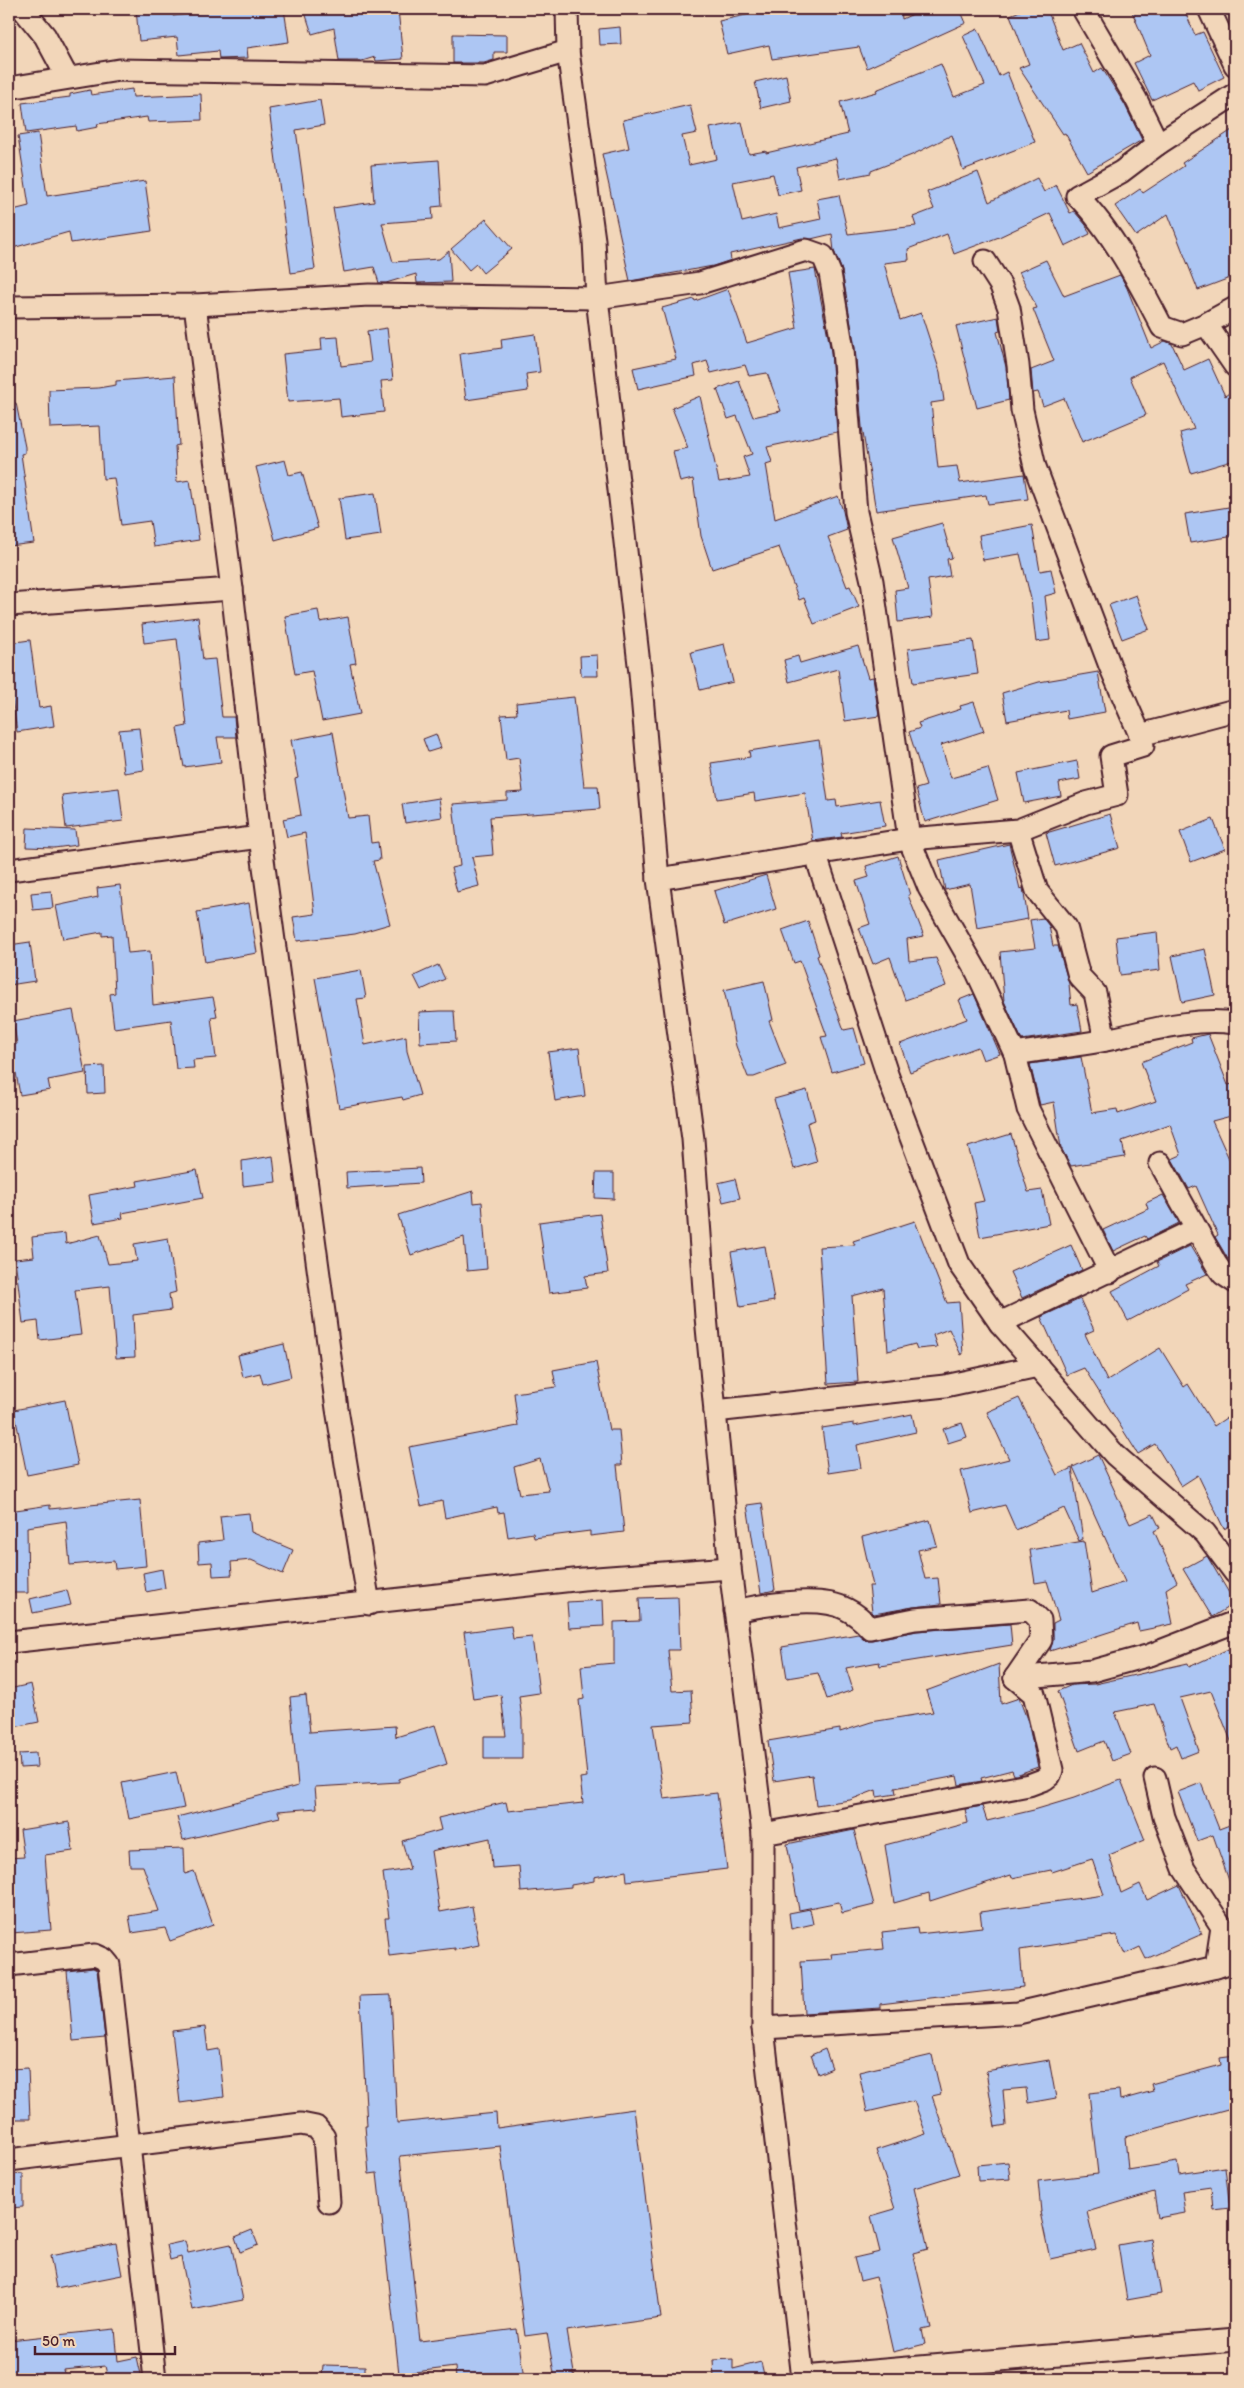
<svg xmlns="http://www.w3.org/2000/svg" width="1244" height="2388" font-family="Itim,sans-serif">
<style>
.building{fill:#adc6f3;stroke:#4a1f2b;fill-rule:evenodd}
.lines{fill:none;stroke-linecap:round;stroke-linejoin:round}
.street-casing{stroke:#4a1f2b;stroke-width:25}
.street{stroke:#f2d6b9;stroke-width:21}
</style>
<rect width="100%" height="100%" fill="#f2d6b9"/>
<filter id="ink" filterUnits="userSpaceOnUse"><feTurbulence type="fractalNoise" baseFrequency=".02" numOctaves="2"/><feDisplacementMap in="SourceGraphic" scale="10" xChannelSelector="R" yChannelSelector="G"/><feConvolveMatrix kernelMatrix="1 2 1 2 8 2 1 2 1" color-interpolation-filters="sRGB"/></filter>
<g filter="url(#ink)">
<!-- building -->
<g class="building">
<path d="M136 9H173V16L213 11V9H284L289 42 247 48 248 58 219 59 218 51 179 55 177 37 139 41Z"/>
<path d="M304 9H398L403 59 376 61 375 57 362 61H339L334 28 312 34Z"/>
<path d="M772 9H901L902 19 924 9H960L966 23 867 68 859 47 772 59 769 45 727 54 719 21Z"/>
<path d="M1025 9H1047L1063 50 1079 43 1094 73 1102 68 1125 105 1142 140 1087 172 1065 133 1063 134 1019 68 1029 64 1010 15Z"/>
<path d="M1131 9H1184L1195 35 1203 32 1224 77 1198 90 1193 81 1152 100 1134 63 1150 55Z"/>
<path d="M620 27 621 44 600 45 599 29Z"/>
<path d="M978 29 999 76 1007 72 1035 142 963 170 952 135 912 155 871 171V173L840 179 836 158 796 167 801 190 778 195 773 174 733 182 742 222 776 214 779 228 821 219 817 199 839 195 848 234 916 226 913 217 934 209 927 192 978 172 989 202 1037 178 1044 192 1056 185 1070 213 1074 211 1086 225 1090 234 1065 246 1050 213 999 237 954 254 947 234 908 249 909 260 884 263 900 320 921 313 940 372 944 401 931 403 938 468 957 466 960 483 1024 474 1028 499 988 504 986 495 876 511 862 427 855 348 842 271 834 251 832 234 811 239 802 238 730 254 731 260 713 266 630 281 602 154 629 148 623 120 690 105 697 133 682 136 689 165 717 159 710 128 742 122 749 154 766 151V153L848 134 840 102 877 92 876 90 941 64 954 97 985 85 963 36Z"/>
<path d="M453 34 507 35V52H494V60L484 63H453Z"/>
<path d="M786 75 791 101 761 108 755 82Z"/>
<path d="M132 89 133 97 201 94 202 120 148 122 147 117 97 124 98 127 77 131 76 126 26 133 22 103 70 97V94L90 90 91 95Z"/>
<path d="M320 100 324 125 296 130 315 269 291 273 269 109Z"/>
<path d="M1235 128V276L1198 290 1168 214 1136 236 1115 206 1140 189 1143 193 1184 166 1182 163Z"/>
<path d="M38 133 47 196 145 181 152 231 71 243 69 232 9 249V211L29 206 18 136Z"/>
<path d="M439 160 442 206 432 207 433 219 382 223 393 262 439 259 449 251 451 282 417 283 416 274 386 283H379L374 267 344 272 333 208 374 202 371 165Z"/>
<path d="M486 219 512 249 483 273 476 264 469 270 451 249Z"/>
<path d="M1046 260 1064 296 1120 275 1127 288 1151 348 1165 341 1172 344 1184 370 1208 359 1225 396 1235 389V460L1191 473 1180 433 1194 429 1163 361 1130 377 1146 415 1082 442 1064 398 1043 406 1038 392 1033 393 1031 370 1054 361 1033 309 1037 308 1019 272Z"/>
<path d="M815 269 831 352 837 432 767 447 772 462 766 464 775 519 838 496 843 511 847 530 828 537 847 587 850 586 859 607 814 624 804 598 799 600 779 547 712 569 701 536 693 479 680 482 673 451 688 448 672 408 700 396 719 482 750 477 743 457 752 454 737 416 728 419 717 389 739 381 753 417 781 411 767 373 749 376 745 365 711 373 707 361 694 365 696 376 638 389 633 368 676 359 662 308 694 299 695 301 728 289 747 343 797 328 788 273Z"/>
<path d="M998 317 1000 331 997 332 1006 367 1009 400 977 408 956 326Z"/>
<path d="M387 328 393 380 381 381 384 412 341 417 339 398 288 402 283 354 322 350 321 338 338 337 341 366 371 362 367 331Z"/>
<path d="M535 334 540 372 526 374 528 391 466 400 460 354 502 348 501 339Z"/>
<path d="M175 376 179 445 175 446 177 482 190 480 199 540 154 547 150 521 121 525 114 478 103 479 100 426 50 428 49 390 98 388 116 385V381Z"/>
<path d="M9 403H16L25 447V453L21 454 34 543 9 546Z"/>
<path d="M285 460 289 475 302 472 318 528 275 540 256 467Z"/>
<path d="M375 493 381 535 345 540 339 498Z"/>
<path d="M1235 506V536L1190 543 1185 514Z"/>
<path d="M942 523 952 558 947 559 950 576 928 580 933 617 898 622 895 590 908 588 893 537Z"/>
<path d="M1032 525 1040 571 1051 569 1056 593 1045 596 1050 640 1036 642 1031 599 1020 554 983 560 979 535Z"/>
<path d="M1136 595 1149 629 1122 639 1109 605Z"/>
<path d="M318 610 320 622 348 617 356 663 350 664 360 714 322 721 312 671 295 674 285 616Z"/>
<path d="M198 617 203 660 215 659 222 717H234L236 737H217L221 762 184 767 177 728 187 726 177 639 144 643 142 624Z"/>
<path d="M30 640 39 708 51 706 54 726 17 732 12 698H9V643Z"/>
<path d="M973 640 978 674 913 683 908 649Z"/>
<path d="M724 644 733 682 700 690 691 652Z"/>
<path d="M858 646 868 678 873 677 879 716 845 721 838 669 789 682 784 660 798 656 800 663Z"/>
<path d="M597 655 598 676H581L580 656Z"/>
<path d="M1098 672 1105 712 1067 719 1066 710 1007 721 1002 693 1039 682Z"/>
<path d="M574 697 584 786H598L600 809 490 817 493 855 472 857 479 886 457 892 451 868 460 866 453 804 507 800V793L523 792 519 758 506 760 501 715 517 714 516 703Z"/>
<path d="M974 702 984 731 941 745 951 778 988 768 998 800 925 822 916 789 926 786 909 732 920 728 918 723 961 709 960 706Z"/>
<path d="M139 728 144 770 124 773 119 730Z"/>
<path d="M333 732 348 818 368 816 371 843 378 842 380 860 373 861 390 924 355 934 297 941 293 917 315 914 305 833 287 837 283 819 301 815 295 779 298 778 291 740Z"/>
<path d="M436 734 441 748 428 752 423 739Z"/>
<path d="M819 740 828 801 836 800 837 807 880 800 885 826 841 833 842 837 813 841 805 793 755 801 754 793 717 799 711 763 750 757 749 751Z"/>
<path d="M1077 761 1080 779 1059 783 1061 796 1024 803 1018 773Z"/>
<path d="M119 788 123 821 66 828 62 795Z"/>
<path d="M439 798 442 817 405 823 402 804Z"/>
<path d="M1110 814 1120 848 1055 866 1046 833Z"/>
<path d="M1213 819 1225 849 1191 862 1180 832Z"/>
<path d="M27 828 75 830 77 845 54 848 26 847Z"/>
<path d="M1009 844 1020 889 1023 888 1028 919 977 928 970 884 945 890 939 860Z"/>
<path d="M898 856 910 895H908L924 936 907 939 909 961 936 958 946 986 905 1000 890 957 873 964 859 928 870 924 856 881 869 877 866 866Z"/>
<path d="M766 875 776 909 724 925 714 891Z"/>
<path d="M120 885 128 953 150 951 153 1005 213 997 217 1016 211 1017 216 1058 193 1060 194 1068 176 1069 171 1020 114 1028 110 994 115 993 112 935 102 936V932L63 939 56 906 98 897 97 888Z"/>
<path d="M51 891 53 908 33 910 31 893Z"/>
<path d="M249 903 257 953 205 962 197 912Z"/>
<path d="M1043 918 1049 926 1053 946H1058L1069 984 1071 1005 1077 1004 1082 1031 1022 1040 1004 1001 1000 952 1035 948 1030 920Z"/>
<path d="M808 921 819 955 817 956 844 1030 854 1028 864 1063 832 1072 821 1037 827 1036 800 961 794 963 782 930Z"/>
<path d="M1157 932 1160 970 1120 975 1116 937Z"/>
<path d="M30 942 35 981 9 985V945Z"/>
<path d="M1205 949 1215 995 1182 1002 1172 956Z"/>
<path d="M438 965 445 979 421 990 414 976Z"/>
<path d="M361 970 366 998 357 999 365 1045 406 1036 407 1051 420 1095 403 1100 402 1097 339 1108 315 978Z"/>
<path d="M764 981 773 1020 769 1021 786 1065 754 1077H748L736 1046 724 990Z"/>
<path d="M974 994 1000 1054 983 1060 978 1047 910 1072 900 1044 967 1019 959 1000Z"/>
<path d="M73 1010 85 1073 48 1080 50 1090 20 1095 16 1073 9 1075V1045L17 1044 13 1021Z"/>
<path d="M441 1011H454L456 1041 420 1043 419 1012Z"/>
<path d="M1208 1034 1228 1085 1233 1084 1235 1094V1115L1212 1121 1235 1172V1256L1228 1259 1215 1237 1218 1235 1196 1186 1189 1189 1172 1159 1181 1155 1170 1124 1122 1141 1125 1157 1071 1166 1061 1148 1054 1102 1040 1105 1030 1064 1081 1057 1092 1113 1117 1109 1118 1114 1156 1101 1141 1062 1192 1042 1191 1038Z"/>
<path d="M579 1048 585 1096 555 1101 548 1052Z"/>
<path d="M104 1066 105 1093 88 1094 87 1067Z"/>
<path d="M807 1090 815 1120 807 1123 817 1162 794 1169 774 1099Z"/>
<path d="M1011 1134 1028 1192 1042 1190 1049 1224 980 1237 974 1203 984 1201 968 1147Z"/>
<path d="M273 1156 276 1182 243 1186 242 1161Z"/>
<path d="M420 1168 421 1183 347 1188 346 1172Z"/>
<path d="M197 1170 203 1198 122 1213 123 1218 94 1223 89 1195 138 1186 137 1181Z"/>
<path d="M596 1173H614V1199L595 1198Z"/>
<path d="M735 1179 740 1198 723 1202 718 1183Z"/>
<path d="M473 1191 474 1203 482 1202 487 1269 467 1271 464 1237 411 1255 398 1215Z"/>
<path d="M1163 1195 1179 1223 1147 1239 1145 1236 1113 1251 1103 1230 1148 1209 1146 1203Z"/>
<path d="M600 1214 608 1273 585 1276 587 1288 549 1293 539 1222Z"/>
<path d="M915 1221 947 1303 959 1302 963 1354 961 1355 949 1329 933 1335 937 1347 917 1349 915 1344 888 1351 883 1288 852 1296 858 1382 828 1384 819 1247 855 1245 853 1241Z"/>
<path d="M65 1233 66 1244 100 1235 108 1264 137 1261 134 1244 168 1238 176 1292 169 1294 171 1310 133 1315 135 1357 116 1358 110 1286 75 1290 81 1335 40 1340 38 1321 23 1323 15 1259 34 1257 32 1237Z"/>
<path d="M1071 1245 1082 1270 1022 1298 1010 1272Z"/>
<path d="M765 1246 774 1301 740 1307 731 1252Z"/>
<path d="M1190 1246 1207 1274 1185 1284 1188 1289 1128 1321 1112 1291 1159 1266 1157 1262Z"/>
<path d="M1080 1299 1094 1330 1085 1334 1107 1381 1160 1348 1184 1387 1188 1384 1214 1426 1235 1412V1523L1224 1529 1198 1475 1181 1486 1155 1444 1138 1454 1084 1368 1067 1375 1041 1317Z"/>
<path d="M284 1344 291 1377 263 1384 260 1373 243 1377 238 1355Z"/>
<path d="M596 1362 609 1430H619L622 1465H617L624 1532 590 1536V1531L534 1538 533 1533 508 1537 504 1512 498 1513 497 1507 445 1518 442 1501 421 1506 409 1447 518 1426 514 1393 556 1387 553 1370ZM540 1459 549 1491 520 1494 514 1467Z"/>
<path d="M1019 1398 1057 1475 1072 1468 1083 1539 1079 1541 1064 1508 1016 1530 1005 1505 972 1513 961 1471 1009 1459 987 1412Z"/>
<path d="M65 1400 78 1465 27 1475 14 1410Z"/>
<path d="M912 1414 916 1432 857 1445 861 1468 828 1473 822 1428 854 1423V1426Z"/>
<path d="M962 1423 967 1437 948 1443 943 1429Z"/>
<path d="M1098 1455 1130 1524 1153 1514 1160 1528 1154 1531 1177 1582 1166 1589 1173 1624 1139 1631 1137 1623 1050 1651 1053 1639V1623L1059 1620 1047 1581 1035 1583 1030 1550 1084 1541 1092 1593 1125 1582 1073 1467Z"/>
<path d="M140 1500 146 1566 115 1569 114 1561 70 1565 66 1521 27 1527 28 1593H11L9 1511 50 1505V1509Z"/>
<path d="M762 1503 775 1590 761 1593 747 1505Z"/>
<path d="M249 1513 251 1532 293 1550 283 1574 251 1560 231 1562 232 1575 213 1576 212 1562 199 1563 198 1543 223 1540 220 1516Z"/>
<path d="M930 1520 937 1546 918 1550 925 1579 938 1578 941 1604 913 1607 874 1614 872 1612 869 1586H873L862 1537Z"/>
<path d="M1207 1556 1235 1603 1212 1617 1183 1569Z"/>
<path d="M162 1569 165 1588 146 1592 143 1573Z"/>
<path d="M67 1590 71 1605 33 1613 30 1599Z"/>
<path d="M678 1597 680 1650H668L672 1691 691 1690 693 1722 653 1725 664 1799 717 1793 727 1869 627 1881 626 1871 594 1877V1881L571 1885V1887L521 1892 519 1866 492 1868 490 1838 431 1851 440 1912 472 1906 479 1945 455 1950V1948L389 1956 385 1918H389L383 1873 410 1869 402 1841 441 1830 438 1818 506 1802 508 1811 583 1803 580 1778 587 1777 579 1700 584 1699 581 1666 614 1663V1622L640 1621 639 1598Z"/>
<path d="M603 1600 604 1626 569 1628 567 1602Z"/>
<path d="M1010 1624 1012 1645 880 1666 879 1662 846 1668 853 1690 827 1699 818 1673 787 1678 782 1647 858 1634 866 1640H872L917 1631Z"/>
<path d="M511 1626 513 1639 532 1637 539 1693 519 1696 522 1719V1759H484V1736H506L501 1695 473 1699 464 1632Z"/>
<path d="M1235 1646V1751L1211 1691 1180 1698 1199 1751 1181 1758 1176 1745 1170 1748 1154 1704 1115 1712 1131 1754 1112 1761 1104 1741 1079 1751 1058 1691 1072 1685 1095 1684 1188 1663 1189 1667Z"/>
<path d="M999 1664 1001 1704 1019 1698 1028 1722 1038 1767 1016 1775H1014L1012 1770 981 1778 982 1781 959 1785 957 1776 895 1788 896 1794 877 1797 876 1790 850 1800 816 1805 812 1775 774 1781 768 1741 840 1729V1732L871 1722 933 1712 926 1691Z"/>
<path d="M31 1684 39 1722 9 1728V1689Z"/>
<path d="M306 1695 310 1732 395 1726 396 1737 435 1725 447 1764 399 1779V1782L315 1787 317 1808 278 1811 280 1817 183 1840 177 1817 298 1786 290 1697Z"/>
<path d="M36 1753 37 1767 20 1768 19 1754Z"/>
<path d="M176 1772 184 1808 129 1819 122 1783Z"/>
<path d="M1121 1780 1145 1840 1109 1855 1121 1893 1140 1884 1147 1900 1179 1885 1202 1934 1146 1959 1140 1947 1125 1954 1116 1935 1020 1950 1023 1987 880 2004V2008L804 2013 801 1961 832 1959 831 1954 884 1949 882 1932 917 1928 918 1934 982 1927 980 1912 1104 1895 1092 1859 1052 1872 1051 1870 1012 1878 1011 1875 930 1901 929 1893 894 1903 885 1845 968 1823 965 1809 982 1806 987 1821 1034 1810 1074 1798Z"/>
<path d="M1201 1783 1219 1829 1235 1823V1892H1233L1213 1835 1197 1841 1178 1792Z"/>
<path d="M69 1822 73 1851 45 1855 51 1930 11 1933 9 1858 24 1857 20 1830Z"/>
<path d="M854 1830 874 1905 842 1913 839 1902 799 1910 787 1844Z"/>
<path d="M184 1848 185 1874 194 1871 213 1925 170 1941 165 1928 132 1933 129 1916 159 1911 143 1866H130L129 1850Z"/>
<path d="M810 1909 813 1924 791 1929 789 1913Z"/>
<path d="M93 1968 97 1970 105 2038 73 2041 67 1971Z"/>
<path d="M391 1995 397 2123 496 2113 497 2128 634 2109 661 2318 567 2331 575 2379H555L547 2333 525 2336 500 2146 400 2156 420 2341 517 2329 524 2379H456L455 2367 399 2374 377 2173 369 2174 365 2126H367L360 1996Z"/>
<path d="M205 2027 208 2051 219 2049 224 2097 180 2103 172 2031Z"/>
<path d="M825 2049 832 2068 818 2074 811 2055Z"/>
<path d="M932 2055 941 2094 932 2096 959 2174 914 2188 928 2249 913 2253 931 2328 922 2330 925 2344 893 2352 876 2277 860 2281 854 2258 880 2252 871 2216 895 2209 876 2150 926 2134 914 2101 867 2112 859 2072Z"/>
<path d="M1235 2056V2107L1125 2137 1128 2170 1177 2162 1179 2174 1225 2167 1230 2208 1213 2210 1211 2187 1182 2191 1185 2213 1158 2218 1154 2192 1087 2212 1096 2249 1050 2259 1040 2212H1041L1038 2181 1098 2174 1089 2093 1119 2090 1120 2100 1153 2091 1151 2084 1221 2065 1220 2058Z"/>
<path d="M1049 2060 1056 2098 1028 2103 1026 2088 1003 2090 1006 2125 995 2127 986 2071Z"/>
<path d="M28 2068 30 2119H9V2069Z"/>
<path d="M1008 2162 1010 2179 978 2181 977 2165Z"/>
<path d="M23 2174V2207L9 2208V2175Z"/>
<path d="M252 2230 258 2245 240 2252 235 2237Z"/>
<path d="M1151 2239 1161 2294 1127 2300 1118 2245Z"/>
<path d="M185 2241 188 2253 231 2244 243 2300 192 2310 181 2257 170 2260 167 2245Z"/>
<path d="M116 2243 122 2275 56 2288 50 2256Z"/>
<path d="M115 2329 118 2361 137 2357 142 2379H108L105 2366 63 2370 66 2379H9V2340Z"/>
<path d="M733 2359V2369L761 2362 765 2379H714L713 2360Z"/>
<path d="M323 2365 365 2366V2379H322Z"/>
</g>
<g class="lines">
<defs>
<g id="street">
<path d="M23 9 45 36 67 77"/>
<path d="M567 9 568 51 594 240 597 298 640 673 658 879 693 1139 706 1317 730 1568 763 1834V2028L803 2379"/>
<path d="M1083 9 1136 99 1158 144"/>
<path d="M1209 9 1235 65"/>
<path d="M9 88 119 70 485 76 568 51"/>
<path d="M1235 94 1158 144 1121 172 1077 196C1111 229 1140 284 1162 327L1182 334 1206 324 1235 308"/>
<path d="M985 261 1001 286 1009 308 1018 365 1022 410 1035 467 1110 666 1140 735"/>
<path d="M195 305 232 589 260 837 337 1409 369 1604"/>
<path d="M9 307 195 305 369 295 597 298 700 283 806 250 823 256 830 273 843 350 856 512 872 581 909 839 929 888 977 972 1015 1054 1028 1109 1110 1272"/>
<path d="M1206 324 1235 366"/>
<path d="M9 605 232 589"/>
<path d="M1018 830 1037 891 1066 927 1079 976 1095 993 1105 1040"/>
<path d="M815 853 888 1077 959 1264 1000 1323 1115 1455 1205 1533 1235 1573"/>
<path d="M9 870 260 837"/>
<path d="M658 879 909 839 1018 830 1086 803 1117 795 1111 756 1143 746 1140 735 1235 710"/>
<path d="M1015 1054C1045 1049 1076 1046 1106 1040 1149 1031 1191 1017 1235 1023"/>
<path d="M1160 1163 1216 1264 1223 1274 1235 1282"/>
<path d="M1000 1323 1196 1229"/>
<path d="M715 1411 945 1386 1038 1366"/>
<path d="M735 1611C763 1605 820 1595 846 1609 856 1614 863 1620 870 1628L915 1619 1030 1610 1040 1620 1041 1640 1015 1678"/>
<path d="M9 1642 583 1579 730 1568"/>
<path d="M1015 1678 1092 1671 1150 1655 1235 1622"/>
<path d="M1155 1778 1164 1817 1184 1869 1222 1927 1216 1967"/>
<path d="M763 1834 1029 1785 1045 1779 1050 1775 1052 1770 1034 1694 1015 1678"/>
<path d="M9 1965 95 1955 104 1959 109 1965 155 2379"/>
<path d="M763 2028 1018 2013 1216 1967 1235 1961"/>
<path d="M9 2160 301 2124 316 2127 324 2137 329 2202"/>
<path d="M803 2377 1235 2340"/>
</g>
</defs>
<!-- street casing -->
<use href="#street" class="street-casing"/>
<!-- street -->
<use href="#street" class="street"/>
</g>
</g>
<!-- margin -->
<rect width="1244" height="2388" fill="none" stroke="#f2d6b9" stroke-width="30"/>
<rect x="15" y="15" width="1214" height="2358" fill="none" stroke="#4a1f2b" stroke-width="2" filter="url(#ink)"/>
<!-- scale -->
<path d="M35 2346v8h140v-8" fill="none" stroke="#4a1f2b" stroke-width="2.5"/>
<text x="42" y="2346" font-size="15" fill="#4a1f2b" stroke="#f2d6b9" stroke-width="4" paint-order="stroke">50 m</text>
</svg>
